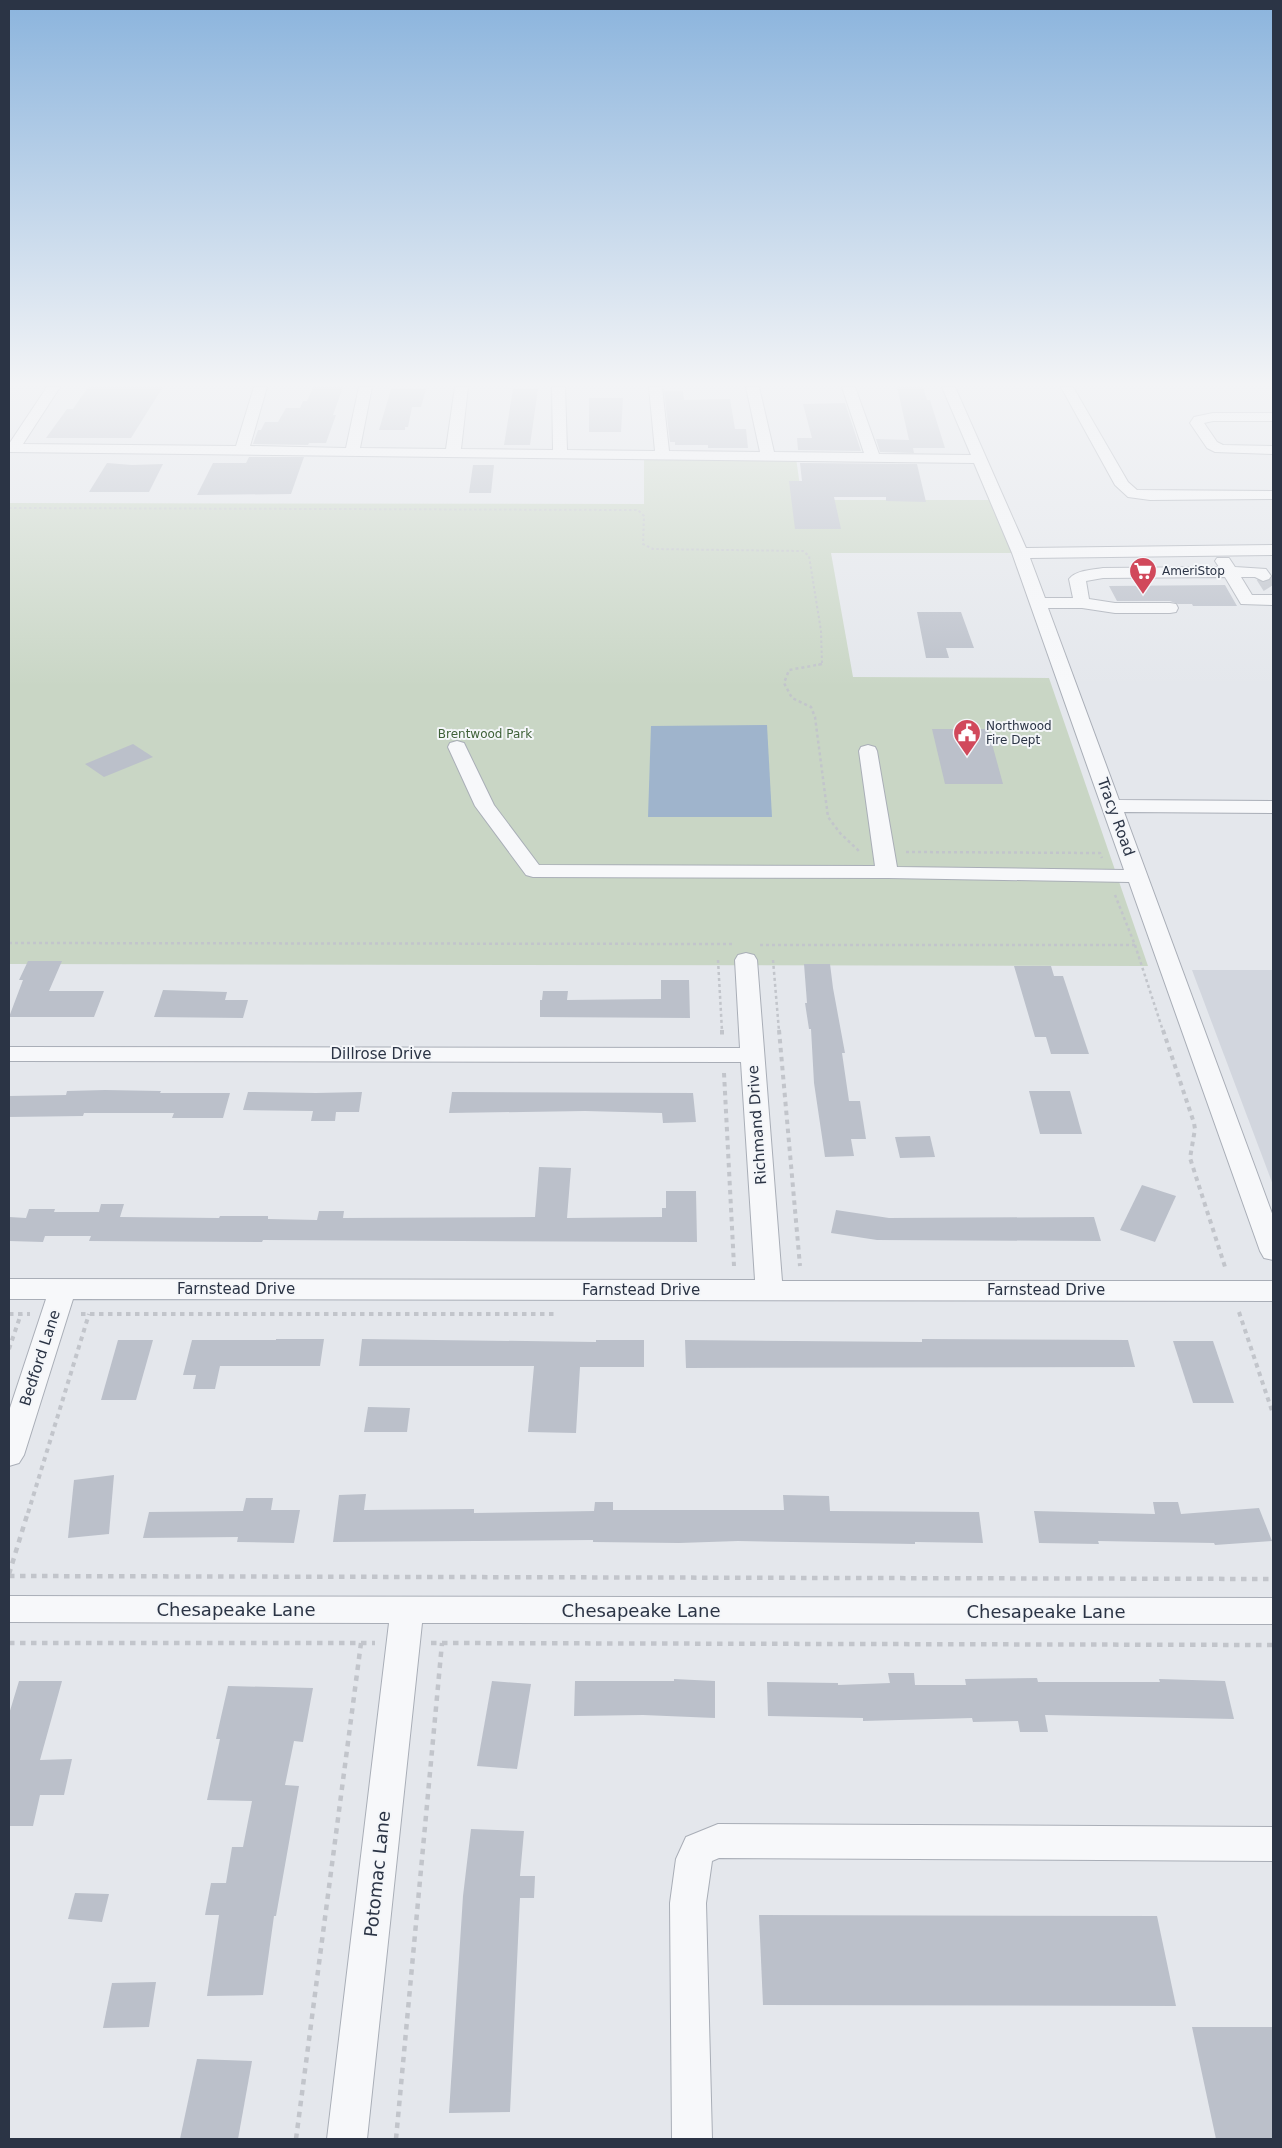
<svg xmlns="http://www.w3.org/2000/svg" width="1282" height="2148" font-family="'DejaVu Sans',sans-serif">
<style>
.built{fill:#d2d6de}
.green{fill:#c9d6c5}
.water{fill:#9fb4cc}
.building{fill:#bbc0ca}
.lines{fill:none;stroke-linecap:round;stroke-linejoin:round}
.minor-tunnel{stroke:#bfc3cb;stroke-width:15;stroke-dasharray:15 8;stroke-linecap:butt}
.minor-casing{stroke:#a9aeb7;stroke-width:2}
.path-far3{stroke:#c2c5cb;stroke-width:2;stroke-dasharray:2.5 2.5;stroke-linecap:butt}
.path-far2{stroke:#c2c5cb;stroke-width:2.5;stroke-dasharray:3 3;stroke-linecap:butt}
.path-far1{stroke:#c2c5cb;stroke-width:4;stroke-dasharray:4.5 4.5;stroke-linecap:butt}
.path{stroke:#c2c5cb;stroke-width:4.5;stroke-dasharray:5.5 5.5;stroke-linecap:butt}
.minor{fill:#f7f8fa;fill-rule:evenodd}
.labels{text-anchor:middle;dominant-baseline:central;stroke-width:4;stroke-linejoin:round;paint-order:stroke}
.far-poi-label{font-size:12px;fill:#2b3445;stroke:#f4f6f9;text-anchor:start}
.far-park-label{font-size:12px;fill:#3f6138;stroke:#f4f6f9}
.street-label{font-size:15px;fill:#2b3445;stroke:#f4f6f9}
.near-street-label{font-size:18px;fill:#2b3445;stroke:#f4f6f9}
</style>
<rect width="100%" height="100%" fill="#e4e7ec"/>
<!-- built -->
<path class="built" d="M1192 970H1273V1185Z"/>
<!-- green -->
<path class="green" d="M644 458H796L802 500H995L1014 553H831L853 677 1049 678 1148 966 9 964V503L644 504Z"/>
<!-- water -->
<path class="water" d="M767 725 772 817H648L651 726Z"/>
<!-- building -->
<g class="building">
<path d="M88 387H163L131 438H46L67 409H73Z"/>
<path d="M313 387H343L333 415H336L326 443H309L308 445 253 444 258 430H261L265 422H278L286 408H300L303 401H307Z"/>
<path d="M897 387H923L927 400H930L945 448H913L914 453 880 452 876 439 909 440Z"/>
<path d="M391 389H426L421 407H412L408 427H405V430H379Z"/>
<path d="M513 389H538L530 445H504Z"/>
<path d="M664 391H683L684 400 730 399 735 429H746L748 448H708V445H675V442H670Z"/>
<path d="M589 398H623L621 432H589Z"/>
<path d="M845 403 861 451 798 450 797 438H812L803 404Z"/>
<path d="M249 457H304L291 494 197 495 213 463H246Z"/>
<path d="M107 463 132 465 163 464 149 492H89Z"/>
<path d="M800 463 917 464 926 502 886 501V497H834L841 529H795L789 481H802Z"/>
<path d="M473 465H494L491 493H469Z"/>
<path d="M1225 585 1237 606H1193L1192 604H1178L1170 601H1117L1109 586Z"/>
<path d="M917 612H961L974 648H946L949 658H926Z"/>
<path d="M932 729H988L1003 784H945Z"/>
<path d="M133 744 153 757 104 777 85 764Z"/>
<path d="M28 961H62L49 991H104L94 1017H9L23 980H19Z"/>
<path d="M804 964H830L833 988 845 1053H842L849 1101H860L866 1139H851L854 1156 825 1157 814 1083 811 1029H809L805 1003H807Z"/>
<path d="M1014 966H1051L1054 976H1063L1089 1054H1051L1046 1037H1035Z"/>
<path d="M661 980H689L690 1018 540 1017V1000H542L543 991H568L567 1000 661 999Z"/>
<path d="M163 990 227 992 225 1000H248L243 1018 154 1017Z"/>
<path d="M105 1090 161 1091 160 1093H230L223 1118H172L174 1113H84L83 1116 9 1117V1096L66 1095 67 1091Z"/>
<path d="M1029 1091H1070L1082 1134H1040Z"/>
<path d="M248 1092 316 1093 362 1092 359 1112H336L335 1121H311L313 1111 243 1110Z"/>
<path d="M452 1092 693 1093 696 1122 663 1123 662 1113 585 1111 449 1113Z"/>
<path d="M930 1136 935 1157 900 1158 895 1137Z"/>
<path d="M539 1167 571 1168 567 1218 662 1217V1208H666V1191H696L697 1242 263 1240 262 1242 89 1241 91 1236H45L43 1242 9 1241V1217L26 1218 29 1209H55L54 1212H99L101 1204H124L120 1217 219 1218 220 1216H268V1219L317 1220 319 1211H344L343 1218 535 1217Z"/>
<path d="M1142 1185 1176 1196 1155 1242 1120 1230Z"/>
<path d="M836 1210 889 1218 1094 1217 1101 1241 877 1240 831 1233Z"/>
<path d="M276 1339H324L320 1366H220L215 1389H193L196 1375H183L192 1340H276Z"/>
<path d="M362 1339 596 1342V1340H644V1367H580L576 1433 528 1432 534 1366H359Z"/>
<path d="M922 1339 1128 1340 1135 1367 686 1368 685 1340 922 1342Z"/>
<path d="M118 1340H153L136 1400H101Z"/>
<path d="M1173 1341H1213L1234 1403H1193Z"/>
<path d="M368 1407 410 1408 407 1432H364Z"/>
<path d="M114 1475 109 1534 68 1538 74 1480Z"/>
<path d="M366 1494 364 1510 474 1509V1513L594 1511 595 1502H613V1510H784L783 1495 829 1496 830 1511 979 1512 983 1543 915 1542V1544L738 1541 679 1543 593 1542V1540L333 1542 339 1495Z"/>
<path d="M246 1498H273L271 1510H300L294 1543 237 1542 238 1537 143 1538 149 1512 243 1511Z"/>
<path d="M1153 1502H1178L1181 1514 1259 1508 1272 1541 1215 1545 1214 1543 1098 1541 1099 1544 1039 1543 1034 1511 1155 1514Z"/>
<path d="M888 1673H914L915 1685H966L965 1679 1037 1678 1038 1682H1160L1159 1679 1225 1681 1234 1719 1045 1715 1048 1732H1020L1018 1721 973 1722 972 1718 863 1721V1718L768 1716 767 1682 838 1683V1685L890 1683Z"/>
<path d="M674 1679 715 1681V1718L643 1715 574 1716 575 1681H674Z"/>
<path d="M19 1681H62L40 1760 72 1759 64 1795H40L33 1826H9V1714Z"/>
<path d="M492 1681 531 1684 517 1769 477 1766Z"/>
<path d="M228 1686 313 1688 303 1742 294 1741 285 1785 299 1786 276 1916H274L263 1995 207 1996 219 1915H205L211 1883H226L232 1847H243L252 1801 207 1800 220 1739H216Z"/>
<path d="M471 1829 524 1831 520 1876H535L534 1898H520L510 2112 449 2113 463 1896Z"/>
<path d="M75 1893 109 1894 102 1922 68 1919Z"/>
<path d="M759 1915 1157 1916 1176 2006 763 2005Z"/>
<path d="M156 1982 149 2027 103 2028 112 1983Z"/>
<path d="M1192 2027H1273V2139H1216Z"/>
<path d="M197 2059 252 2061 238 2139H180Z"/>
</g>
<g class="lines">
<!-- minor-tunnel -->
<path class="minor-tunnel" d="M1263 576 1270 587"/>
<defs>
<g id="minor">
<path d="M47 387H60L23 444 236 446 254 387H267L250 446 346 448 359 387H372L360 448 446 449 455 387H468L461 449 553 450 552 387H565L567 450 655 451 649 387H662L669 451 760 452 746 387H759L774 452 864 453 842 387H855L879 454 971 455 942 387H955L1026 548 1273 545V555L1030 558 1045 598H1073L1069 579C1076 570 1092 570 1103 568L1219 567 1215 561 1217 558H1229L1235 567 1266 569 1271 576 1269 579 1263 581 1255 577H1241L1252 595H1273V605L1241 604 1225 577 1103 578 1086 581 1089 599 1115 603H1170L1176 604 1178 608 1176 612 1170 613H1115L1082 608H1048L1119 800 1273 801V813L1124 812 1273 1216V1260L1264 1258 1260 1251 1129 882 888 878 533 877 526 875 475 806 448 747 450 743 457 741 464 743 494 805 539 865 875 866 859 751 861 747 868 745 875 747 877 751 897 867 1124 870 1012 553 974 463 9 452V444Z"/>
<path d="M1061 387H1073L1128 482 1137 490 1273 491V499L1150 500 1128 497 1115 485Z"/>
<path d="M1213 413H1273V421H1213L1204 423 1217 442 1223 445 1273 446V454L1215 452 1207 448 1190 423 1194 417Z"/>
<path d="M746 953 754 955 757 960 782 1281H1273V1301L73 1299 24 1455 19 1463 9 1466V1411L46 1299H9V1279L755 1280 741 1062 9 1061V1047L740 1048 735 960 738 955Z"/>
<path d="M9 1596 1273 1598V1624L422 1623 367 2139H327L389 1623 9 1622Z"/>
<path d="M718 1824 1273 1827V1861L719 1858 712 1861 706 1903 712 2139H672L670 1903 676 1859 686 1837Z"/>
</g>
</defs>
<!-- minor casing -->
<use href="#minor" class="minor-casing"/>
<!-- path-far3 -->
<path class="path-far3" d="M9 508 638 510 644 516 643 544 653 549 803 551 809 556 821 631 822 664 817 665"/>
<!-- path-far2 -->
<g class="path-far2">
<path d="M822 664 789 670 784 683 792 698 811 707 815 717 828 817 840 833 860 852"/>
<path d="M906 852 1100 853 1102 858"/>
<path d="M9 943 732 944"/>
<path d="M760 945H1135L1115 895"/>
<path d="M1135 945 1163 1031"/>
<path d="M718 960 722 1031"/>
<path d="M773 960 779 1031"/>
</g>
<!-- path-far1 -->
<g class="path-far1">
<path d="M722 1030V1036"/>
<path d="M779 1030 800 1266"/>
<path d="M1163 1030 1194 1123 1195 1129 1190 1158 1226 1270"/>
<path d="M724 1073 734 1266"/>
<path d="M1239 1312 1273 1414"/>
<path d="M9 1314H30"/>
<path d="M81 1314H555"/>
<path d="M9 1349 21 1314"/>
<path d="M28 1513 89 1314"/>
</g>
<!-- path -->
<g class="path">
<path d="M9 1574 28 1512"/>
<path d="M9 1576 1273 1579"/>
<path d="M9 1643H375"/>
<path d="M431 1643 1273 1645"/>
<path d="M296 2139 361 1643"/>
<path d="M396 2139 442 1643"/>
</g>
<!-- minor -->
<use href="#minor" class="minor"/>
</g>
<!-- sky -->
<linearGradient id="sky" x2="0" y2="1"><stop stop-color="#8bb4dd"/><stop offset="0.56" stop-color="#f3f4f6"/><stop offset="1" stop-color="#f3f4f6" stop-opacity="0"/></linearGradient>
<rect width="1282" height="687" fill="url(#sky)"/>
<!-- icons -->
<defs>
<symbol id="supermarket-pin" viewBox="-11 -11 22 30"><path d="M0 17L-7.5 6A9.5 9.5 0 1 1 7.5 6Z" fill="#d1495b" stroke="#f4f6f9"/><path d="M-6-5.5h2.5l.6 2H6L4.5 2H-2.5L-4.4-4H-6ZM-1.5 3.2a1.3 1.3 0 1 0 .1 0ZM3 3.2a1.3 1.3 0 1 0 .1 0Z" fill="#fff"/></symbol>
<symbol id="civic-pin" viewBox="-11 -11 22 30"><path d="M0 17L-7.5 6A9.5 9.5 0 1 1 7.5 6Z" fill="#d1495b" stroke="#f4f6f9"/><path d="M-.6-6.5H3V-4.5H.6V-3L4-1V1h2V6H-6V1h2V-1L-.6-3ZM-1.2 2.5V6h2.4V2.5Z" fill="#fff"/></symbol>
</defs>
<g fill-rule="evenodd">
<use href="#supermarket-pin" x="1127" y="555" width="32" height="43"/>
<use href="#civic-pin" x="951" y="717" width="32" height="43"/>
</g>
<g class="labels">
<!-- far-poi labels -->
<g class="far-poi-label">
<text x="1162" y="571">AmeriStop</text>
<text x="986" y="726">Northwood<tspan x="986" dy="14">Fire Dept</tspan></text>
</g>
<!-- far-park labels -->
<g class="far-park-label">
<text x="485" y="734">Brentwood Park</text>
</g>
<!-- street labels -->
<g class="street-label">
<text transform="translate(1116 817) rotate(70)">Tracy Road</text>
<text x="381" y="1054">Dillrose Drive</text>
<text transform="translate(757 1125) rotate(-94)">Richmand Drive</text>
<text x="236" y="1289">Farnstead Drive</text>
<text x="641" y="1290">Farnstead Drive</text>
<text x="1046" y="1290">Farnstead Drive</text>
<text transform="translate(40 1358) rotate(-72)">Bedford Lane</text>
</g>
<!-- near-street labels -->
<g class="near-street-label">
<text x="236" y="1609">Chesapeake Lane</text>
<text x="641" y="1610">Chesapeake Lane</text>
<text x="1046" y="1611">Chesapeake Lane</text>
<text transform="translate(377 1874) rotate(-84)">Potomac Lane</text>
</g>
</g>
<!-- border -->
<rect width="1282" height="2148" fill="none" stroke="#2b3445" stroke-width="20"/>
</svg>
